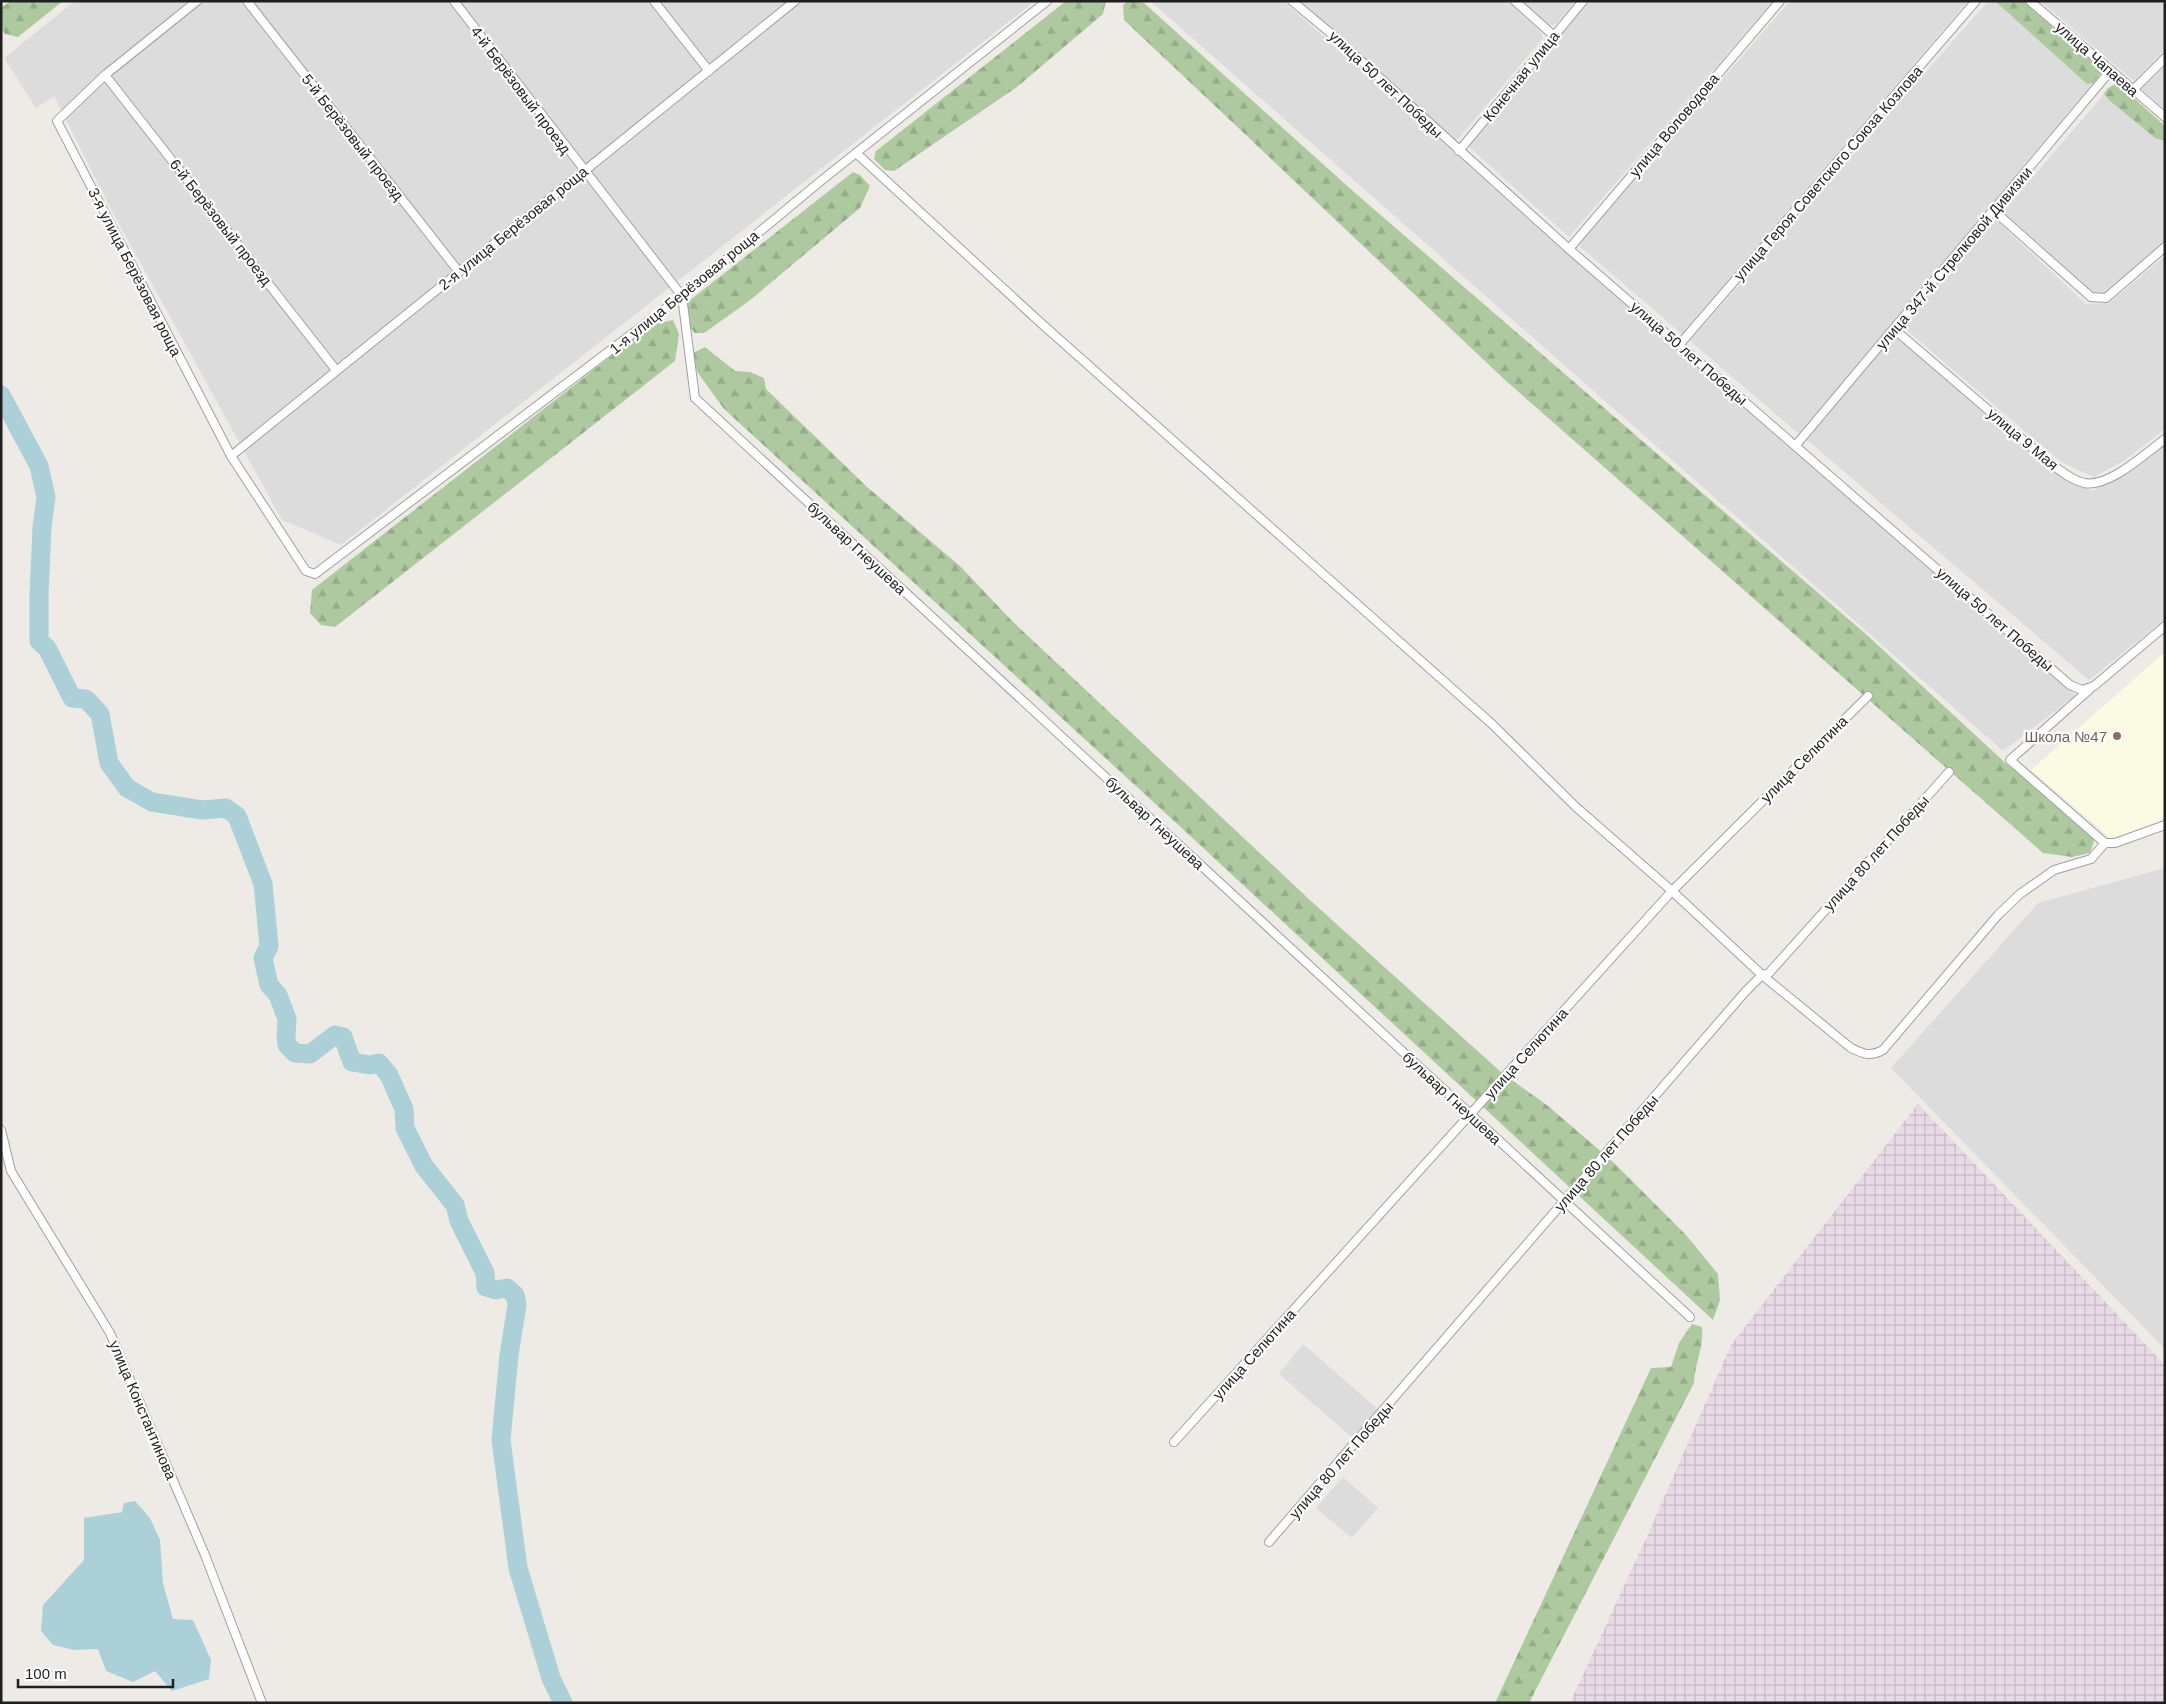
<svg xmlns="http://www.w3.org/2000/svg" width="2166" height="1704" font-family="Helvetica,sans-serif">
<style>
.residential{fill:#dddcdc}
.industrial{fill:url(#industrial-grid)}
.education{fill:#fbfae2}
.forest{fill:url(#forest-firs)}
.water{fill:#acd0d7}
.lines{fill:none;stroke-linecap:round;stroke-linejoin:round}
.river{stroke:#acd0d7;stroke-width:19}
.minor-casing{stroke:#a0a0a0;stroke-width:10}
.minor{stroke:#fff;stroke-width:8}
.education-dot{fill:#8d6e63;stroke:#fff;stroke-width:2}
.labels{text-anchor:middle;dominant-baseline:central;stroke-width:4.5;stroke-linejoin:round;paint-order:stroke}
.street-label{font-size:15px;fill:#1f1f1f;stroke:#fff}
.education-label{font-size:15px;fill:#785e54;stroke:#fff;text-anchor:end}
</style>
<defs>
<pattern id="industrial-grid" width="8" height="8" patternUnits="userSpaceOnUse" patternTransform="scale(1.25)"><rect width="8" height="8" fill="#e7d9e5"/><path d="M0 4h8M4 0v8" fill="none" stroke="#c6bac4"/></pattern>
<pattern id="forest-firs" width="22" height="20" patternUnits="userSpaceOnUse" patternTransform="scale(1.25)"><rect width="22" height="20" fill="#aec9a0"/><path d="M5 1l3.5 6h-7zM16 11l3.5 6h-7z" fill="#95ac89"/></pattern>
</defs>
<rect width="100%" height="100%" fill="#eeebe6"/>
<!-- residential -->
<g class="residential">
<path d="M75 1H1035L341 545 282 520 112 211 54 96 36 108 4 58Z"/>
<path d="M1150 1H1283L2076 695 2003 751Z"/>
<path d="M1292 1H1508L1540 31 1543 38 1458 139H1452Z"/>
<path d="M1520 1H1576L1556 24 1552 25 1544 22Z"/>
<path d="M1590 1H1773L1569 237 1467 145Z"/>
<path d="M1790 1H1968L1682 334 1578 245Z"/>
<path d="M1988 1H1995L2087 84 2093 83 1799 434 1690 341Z"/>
<path d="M2040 1H2165V49L2134 81Z"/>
<path d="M2165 66V109L2141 89Z"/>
<path d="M2104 94 2110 101 2155 138 2165 141V242L2105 294H2092L2002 213Z"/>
<path d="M1996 220 2086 304 2109 303 2165 256V429L2125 460 2094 477 2061 462 1903 327Z"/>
<path d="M1895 334 2055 471 2092 491 2133 470 2165 445V619L2089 680 1807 440Z"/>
<path d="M2165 868V1349L1891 1068 2038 903Z"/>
<path d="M1303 1344 1381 1412 1356 1441 1279 1374Z"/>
<path d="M1343 1477 1378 1508 1352 1538 1316 1508Z"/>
</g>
<!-- industrial -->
<path class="industrial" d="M1918 1104 2165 1365V1703H1570L1650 1530 1731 1345Z"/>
<!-- education -->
<path class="education" d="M2165 652V820L2113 840 2031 770Z"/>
<!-- forest -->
<g class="forest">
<path d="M11 1H63L18 37 5 34 1 27V8Z"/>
<path d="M1066 1H1106L1103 14 1017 87 894 171 885 170 874 159 876 151Z"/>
<path d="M1128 1 1144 3 1354 192 1868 636 2011 768 2023 772 2096 835 2090 853 2072 857 2043 853 1505 380 1124 20 1123 5Z"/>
<path d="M1995 1H2023L2100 67 2102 72 2093 83 2087 84Z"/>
<path d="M2117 83 2165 126V141L2155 138 2110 101 2104 94 2108 88Z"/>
<path d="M853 172 860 175 870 186 860 208 749 301 704 333H695L686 323 685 304Z"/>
<path d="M673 320 679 334 675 361 335 627 321 625 310 613 312 590 651 325Z"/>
<path d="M705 347 735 371 750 372 764 378 766 389 866 486 961 567 1012 621 1311 901 1502 1073 1548 1106 1612 1161 1686 1235 1718 1274 1720 1300 1713 1320 1173 820 724 409 698 373 691 354Z"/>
<path d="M1692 1324 1702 1327C1704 1349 1695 1361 1694 1383L1529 1703H1495L1651 1368 1671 1367 1679 1343Z"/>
</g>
<!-- water -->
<path class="water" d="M135 1501 150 1518 160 1540 163 1583 173 1619 193 1620 211 1660 209 1679 172 1691 155 1671 133 1682 106 1671 98 1649 74 1650 53 1645 41 1631 43 1605 84 1560V1518L122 1512 124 1503Z"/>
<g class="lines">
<!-- river -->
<path class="river" d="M1 395 39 466 46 497 42 527 39 595V641L47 648 72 698 86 699 100 714 109 763 127 788 152 802 202 810 226 808 237 816 263 884 269 946 263 958 269 985 278 995 287 1019 286 1036 287 1045 295 1053 310 1054 335 1035 343 1037 352 1062 370 1065 379 1063 389 1075 404 1109 405 1128 424 1166 455 1205 459 1221 485 1273 486 1287 496 1290 507 1288 515 1295 517 1305 509 1355 501 1440 518 1568 551 1678 563 1703"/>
<defs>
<g id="minor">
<path d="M197 1 105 75 57 121 231 456 306 571 315 574 682 296 822 180 1047 1"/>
<path d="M247 1 459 272"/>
<path d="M454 1 682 296 695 398 1690 1317"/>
<path d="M654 1 709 71"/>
<path d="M1292 1 1328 31 1569 249 2070 685 2082 690 2094 686 2165 626"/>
<path d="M1515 1 1553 35"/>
<path d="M2030 1 2165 117"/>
<path d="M105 75 336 370"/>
<path d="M2133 90 2165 58"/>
<path d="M1459 151 1583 1"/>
<path d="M856 153 1042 324 1492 724 1576 807 1672 891 1762 975 1851 1048C1864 1054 1870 1057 1883 1050L1998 915 2020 894 2054 870 2091 859 2105 843H2115L2165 825"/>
<path d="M1993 210 2091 297 2106 298 2165 247"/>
<path d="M1569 249 1780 1"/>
<path d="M1894 329 2050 463C2060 470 2071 480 2084 483 2109 488 2146 453 2165 439"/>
<path d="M1680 344 1976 1"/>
<path d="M1796 445 2111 70"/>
<path d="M231 456 795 1"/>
<path d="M2090 689 2010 760 2105 843"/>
<path d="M1 1130 11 1171 110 1333 205 1555 262 1703"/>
<path d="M1174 1442 1672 891 1868 696"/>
<path d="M1269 1542 1745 992 1762 975 1769 973 1949 772"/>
</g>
</defs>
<!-- minor casing -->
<use href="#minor" class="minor-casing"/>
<!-- minor -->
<use href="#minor" class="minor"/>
</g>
<!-- markers -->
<circle class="education-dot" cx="2117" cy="736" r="5"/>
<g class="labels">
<!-- street labels -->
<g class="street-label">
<text transform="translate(2097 59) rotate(41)">улица Чапаева</text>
<text transform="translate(1521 76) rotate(-51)">Конечная улица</text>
<text transform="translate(1386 84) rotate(43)">улица 50 лет Победы</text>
<text transform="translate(521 90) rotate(53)">4-й Берёзовый проезд</text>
<text transform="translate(1674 125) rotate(-50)">улица Воловодова</text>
<text transform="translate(353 137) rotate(52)">5-й Берёзовый проезд</text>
<text transform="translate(1828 173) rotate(-49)">улица Героя Советского Союза Козлова</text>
<text transform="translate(221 222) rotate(52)">6-й Берёзовый проезд</text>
<text transform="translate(513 228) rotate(-39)">2-я улица Берёзовая роща</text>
<text transform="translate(1954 258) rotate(-50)">улица 347-й Стрелковой Дивизии</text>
<text transform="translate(135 272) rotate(63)">3-я улица Берёзовая роща</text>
<text transform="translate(684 292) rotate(-39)">1-я улица Берёзовая роща</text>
<text transform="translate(1689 353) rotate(41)">улица 50 лет Победы</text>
<text transform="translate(2023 439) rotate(40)">улица 9 Мая</text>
<text transform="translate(857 548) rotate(43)">бульвар Гнеушева</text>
<text transform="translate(1995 619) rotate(41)">улица 50 лет Победы</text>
<text transform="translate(1804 759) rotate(-45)">улица Селютина</text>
<text transform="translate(1155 823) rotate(43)">бульвар Гнеушева</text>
<text transform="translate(1876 853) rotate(-48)">улица 80 лет Победы</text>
<text transform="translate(1526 1053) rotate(-48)">улица Селютина</text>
<text transform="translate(1452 1098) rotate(43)">бульвар Гнеушева</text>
<text transform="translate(1606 1153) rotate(-49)">улица 80 лет Победы</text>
<text transform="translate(1254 1354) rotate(-48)">улица Селютина</text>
<text transform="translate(143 1410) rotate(67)">улица Константинова</text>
<text transform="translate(1341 1460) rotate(-49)">улица 80 лет Победы</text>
</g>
<!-- education labels -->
<g class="education-label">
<text x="2107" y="736">Школа №47</text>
</g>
</g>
<!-- border -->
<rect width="2166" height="1704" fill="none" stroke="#1f1f1f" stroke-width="5"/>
<!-- scale -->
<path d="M18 1679v8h155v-8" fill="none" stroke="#1f1f1f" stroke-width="2.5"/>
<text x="25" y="1679" font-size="15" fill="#1f1f1f" stroke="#ffffff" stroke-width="4" paint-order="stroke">100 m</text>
</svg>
